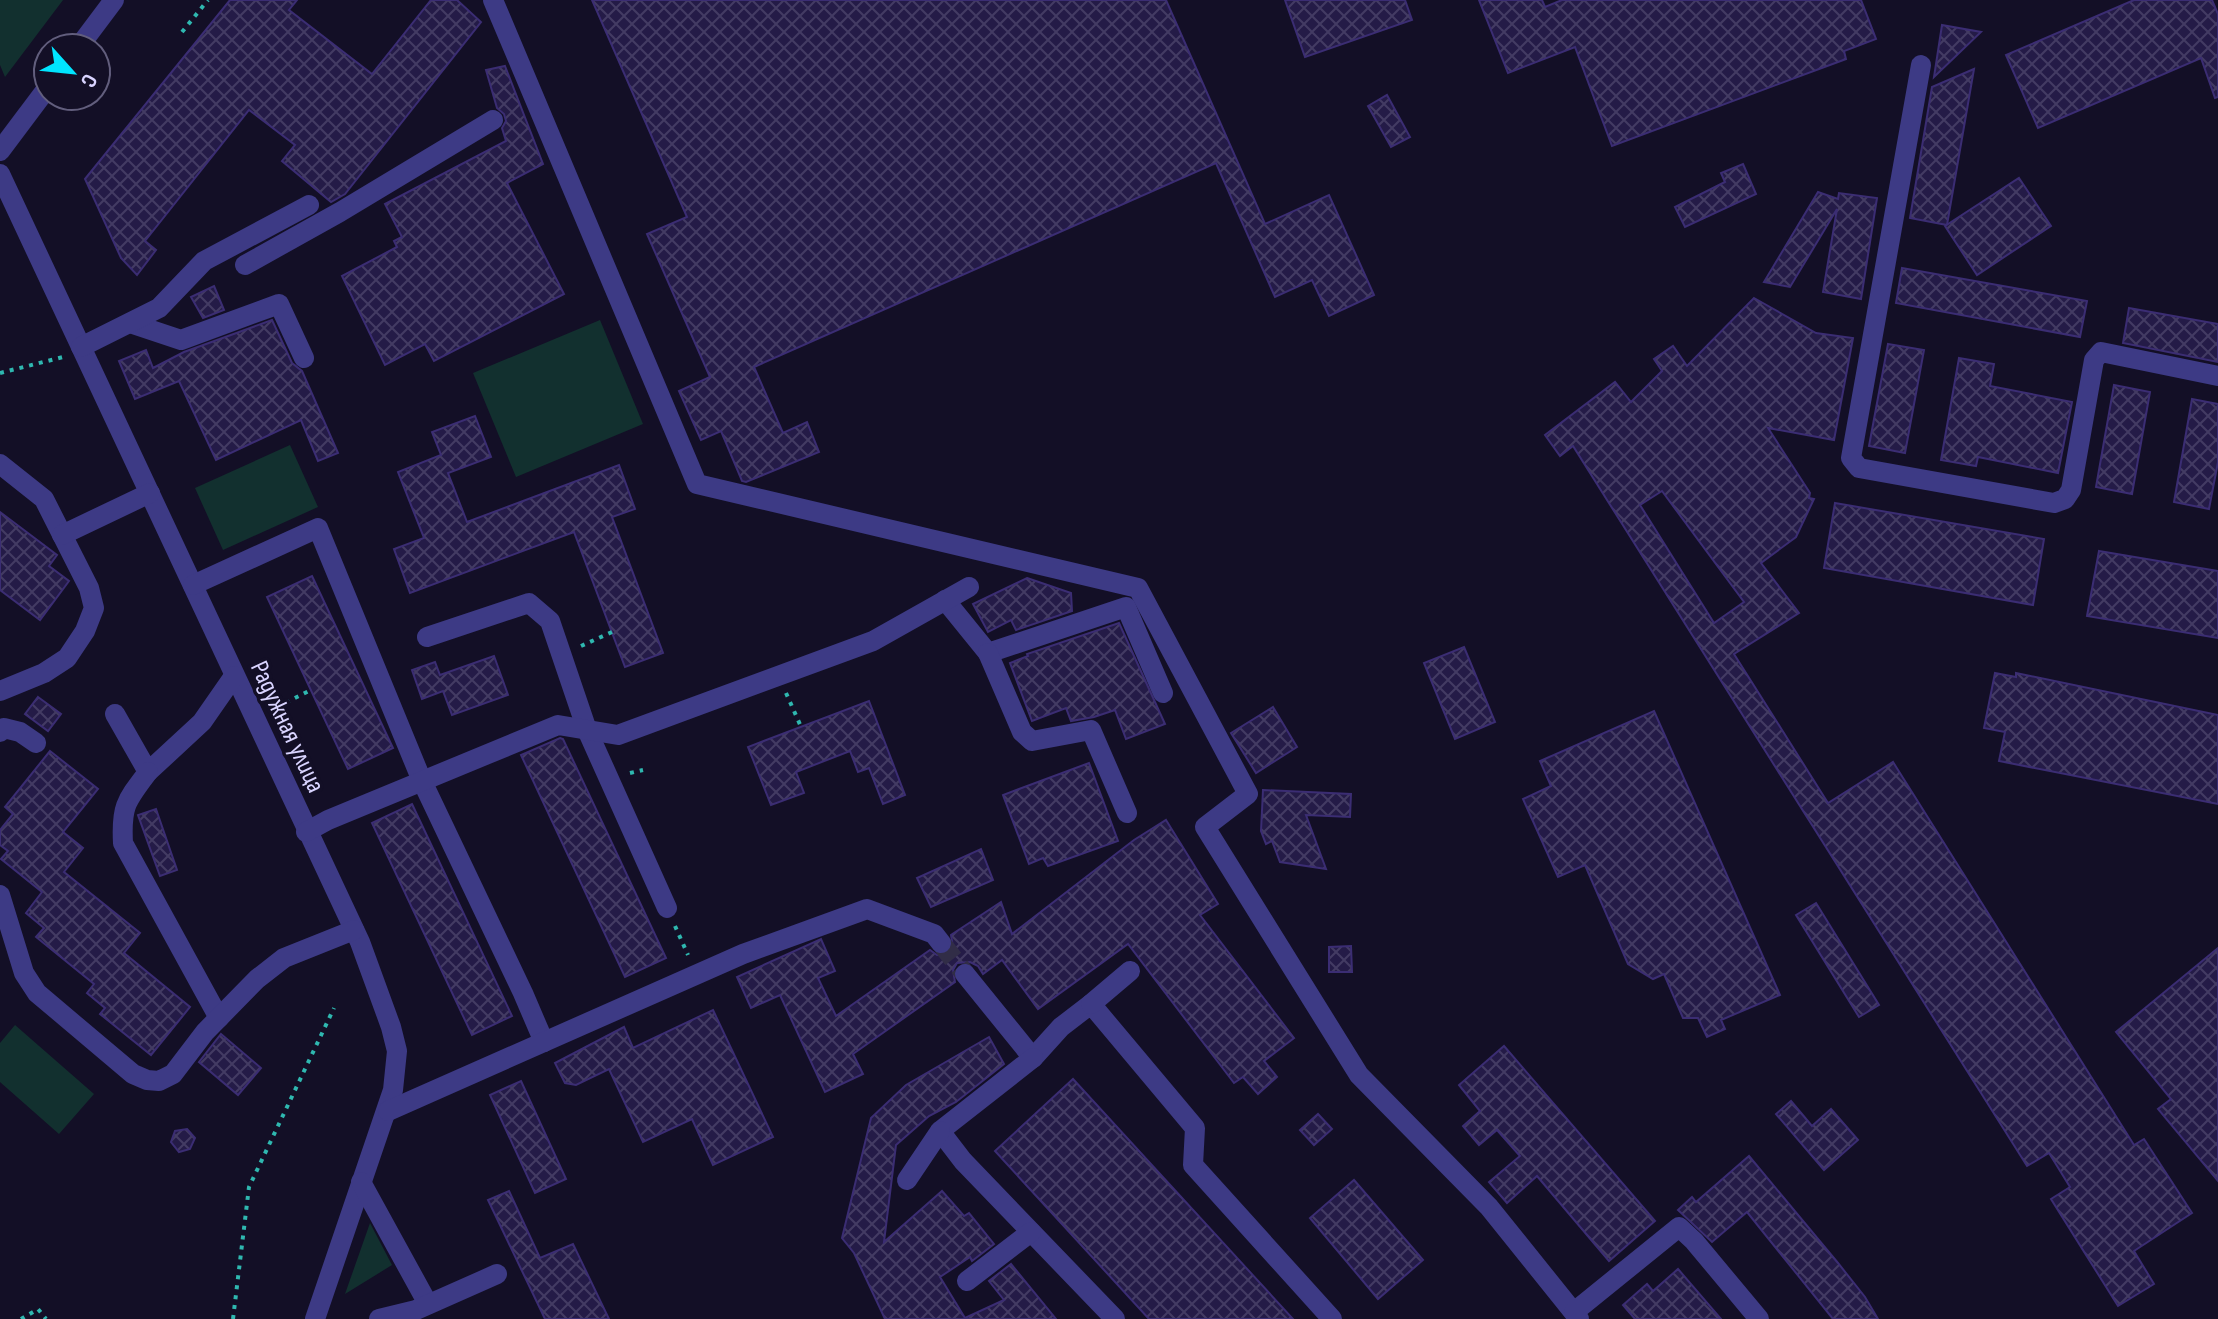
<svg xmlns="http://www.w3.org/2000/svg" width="2218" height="1319" font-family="'Sofia Sans Condensed',sans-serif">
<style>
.grass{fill:#12302f}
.building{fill:url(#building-cross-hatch);stroke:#3b2d73;stroke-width:2;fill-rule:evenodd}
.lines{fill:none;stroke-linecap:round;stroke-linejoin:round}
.minor-tunnel{stroke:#312d47;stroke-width:20;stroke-dasharray:20 10;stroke-linecap:butt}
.path{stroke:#2fb8b0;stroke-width:4;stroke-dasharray:4 6;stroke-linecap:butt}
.minor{stroke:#3d3a85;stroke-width:20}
.labels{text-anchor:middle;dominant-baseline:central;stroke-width:7;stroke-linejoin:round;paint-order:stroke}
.street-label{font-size:26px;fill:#d9d4ff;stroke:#130f26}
</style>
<defs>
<pattern id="building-cross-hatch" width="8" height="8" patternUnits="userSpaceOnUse" patternTransform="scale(2)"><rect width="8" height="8" fill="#241b47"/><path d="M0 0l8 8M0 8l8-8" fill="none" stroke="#433b63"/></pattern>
</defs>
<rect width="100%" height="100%" fill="#130f26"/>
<!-- grass -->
<g class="grass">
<path d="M0 0H63L5 77 0 65Z"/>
<path d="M600 320 643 424 516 477 473 373Z"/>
<path d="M290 445 318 507 223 550 195 488Z"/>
<path d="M15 1025 94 1094 59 1134 0 1082V1043Z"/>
<path d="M370 1223 392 1265 345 1294Z"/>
</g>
<!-- building -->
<g class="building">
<path d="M230 0H297L289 10 372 74 431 0H457L481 22 345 194 331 202 282 161 295 145 249 110 145 241 156 250 137 275 121 258 85 179Z"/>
<path d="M592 0H1166L1265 224 1329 195 1374 295 1329 316 1312 280 1275 297 1216 163 754 367 783 433 807 422 819 452 746 482 742 481 721 431 701 440 679 391 710 377 647 234 687 217Z"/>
<path d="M1285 0H1405L1412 20 1305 57Z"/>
<path d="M1479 0H1542L1545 7 1562 0H1861L1876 39 1844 51 1846 59 1612 146 1575 47 1508 73Z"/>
<path d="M2134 0H2212L2218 14V97L2215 98 2201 58 2038 128 2006 55Z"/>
<path d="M1942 25 1981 32 1934 77Z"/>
<path d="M505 66 543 164 507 183 564 294 434 361 425 344 385 365 342 276 397 247 394 241 402 237 385 204 506 141 502 128 506 121 504 114 497 108 486 70Z"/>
<path d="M1974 69 1947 225 1910 218 1932 87Z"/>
<path d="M1387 95 1410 137 1391 147 1368 106Z"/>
<path d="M1743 164 1756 194 1685 227 1675 207 1725 182 1721 173Z"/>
<path d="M2019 178 2051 226 1977 275 1945 226Z"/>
<path d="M1818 192 1838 199 1839 193 1877 198 1861 299 1823 292 1837 209 1790 287 1764 282Z"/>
<path d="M1902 268 2087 301 2080 337 1896 303Z"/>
<path d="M214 286 224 310 203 318 191 297Z"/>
<path d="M1754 298 1816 333 1853 338 1834 440 1768 428 1810 493 1809 498 1814 499 1796 537 1761 563 1799 613 1734 654 1828 803 1893 762 2134 1145 2144 1139 2192 1213 2134 1251 2154 1284 2118 1306 2051 1199 2070 1187 2049 1153 2027 1166 1573 446 1560 456 1545 435 1615 382 1631 402 1662 371 1654 359 1673 346 1687 366ZM1662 491 1744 602 1714 623 1640 505Z"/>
<path d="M2129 308 2218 324V362L2123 343Z"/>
<path d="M272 320 292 363 302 371 338 453 318 461 301 420 216 460 179 381 135 399 119 361 146 350 153 368 184 352Z"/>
<path d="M1888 344 1924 350 1905 453 1869 446Z"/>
<path d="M1959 358 1994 364 1990 386 2072 402 2058 473 1978 457 1976 466 1941 460Z"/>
<path d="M2114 385 2150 392 2132 494 2096 487Z"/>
<path d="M2192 399 2218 404V462L2209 509 2174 502Z"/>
<path d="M475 416 491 457 448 473 467 522 619 465 635 509 612 517 663 653 625 667 574 532 410 593 394 549 424 538 398 472 441 455 432 432Z"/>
<path d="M1835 503 2044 539 2033 605 1824 568Z"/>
<path d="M0 512 57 555 49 566 69 581 40 620 0 590Z"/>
<path d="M2099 551 2218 571V638L2087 616Z"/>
<path d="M312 576 393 748 348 769 267 597Z"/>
<path d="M1027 578 1071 593 1072 611 1016 630 1011 620 988 632 973 604Z"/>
<path d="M1119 623 1165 724 1126 739 1115 710 1094 717 1071 721 1066 708 1032 721 1010 663 1028 656 1027 654Z"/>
<path d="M1464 647 1495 722 1455 739 1424 663Z"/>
<path d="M494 656 508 695 452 715 443 691 422 699 412 670 435 662 440 675Z"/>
<path d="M1995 673 2016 677V673L2218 715V804L1999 761 2005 732 1984 728Z"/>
<path d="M38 697 61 714 48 731 25 714Z"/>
<path d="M869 701 905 795 883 804 869 768 858 772 850 751 796 772 804 793 771 805 748 747Z"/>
<path d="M1273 707 1297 747 1256 773 1231 733Z"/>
<path d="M1654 711 1780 995 1721 1020 1725 1029 1707 1037 1698 1018H1683L1664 974 1653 979 1628 964 1585 865 1558 877 1523 799 1551 786 1540 761Z"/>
<path d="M560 738 563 739 666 958 625 977 521 755Z"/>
<path d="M50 751 98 789 63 832 83 848 64 872 140 933 124 953 190 1007 151 1055 100 1014 105 1008 87 993 94 984 36 937 44 928 26 913 42 892 1 859 8 851 0 845V830L13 814 5 807Z"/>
<path d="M1089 763 1118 841 1048 866 1043 858 1029 864 1003 795Z"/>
<path d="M1263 790 1351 794 1350 817 1306 815 1326 869 1280 862 1272 841 1266 844 1261 831Z"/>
<path d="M412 804 512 1016 472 1035 372 823Z"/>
<path d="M156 809 177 870 160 876 138 815Z"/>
<path d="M1166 820 1218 904 1200 915 1294 1038 1264 1061 1277 1077 1258 1094 1243 1077 1234 1083 1128 944 1038 1009 1002 960 983 974 978 966 970 962 957 963 953 970 955 982 853 1054 863 1074 825 1092 780 995 751 1008 737 977 821 939 835 971 818 978 836 1016 930 950 937 955 948 954 953 947 951 935 1001 902 1012 934 1134 840Z"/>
<path d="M981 849 993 880 931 907 917 878Z"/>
<path d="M1816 903 1879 1005 1859 1017 1796 915Z"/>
<path d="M1351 946 1352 972H1329V947Z"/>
<path d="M2218 948V1181L2158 1109 2171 1099 2116 1032Z"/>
<path d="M713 1010 773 1137 713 1165 692 1119 643 1142 609 1069 576 1085 565 1083 555 1063 624 1027 633 1048Z"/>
<path d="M221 1034 261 1068 238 1095 199 1062Z"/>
<path d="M989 1037 1004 1064 956 1102 929 1116 896 1145 884 1242 942 1191 964 1216 969 1213 994 1244 972 1261 970 1257 940 1277 965 1318 1004 1300 989 1281 1011 1264 1056 1319H885L854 1253 842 1238 871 1118 906 1085Z"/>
<path d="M1504 1046 1655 1221 1609 1261 1537 1176 1507 1203 1489 1182 1520 1156 1497 1130 1479 1145 1463 1126 1480 1111 1459 1085Z"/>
<path d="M1073 1079 1293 1319H1149L995 1151Z"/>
<path d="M521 1081 566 1179 535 1193 490 1095Z"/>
<path d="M1791 1101 1812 1126 1831 1109 1858 1140 1824 1170 1776 1114Z"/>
<path d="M1318 1114 1332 1129 1314 1145 1300 1130Z"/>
<path d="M187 1129 195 1138 190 1149 179 1152 171 1142 175 1131Z"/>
<path d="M1749 1156 1838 1263 1865 1297 1878 1319H1833L1747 1212 1712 1242 1678 1210 1692 1197 1696 1202Z"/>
<path d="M1354 1180 1423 1260 1378 1299 1310 1218Z"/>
<path d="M509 1191 540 1258 573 1244 609 1319H545L488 1200Z"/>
<path d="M1678 1269 1721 1319H1635L1623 1305 1647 1284 1653 1291Z"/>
</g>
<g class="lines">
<!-- minor-tunnel -->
<path class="minor-tunnel" d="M941 943 965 974"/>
<!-- path -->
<g class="path">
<path d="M182 32 208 0"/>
<path d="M0 373 63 357"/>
<path d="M581 646 612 632"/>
<path d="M786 693 802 729"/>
<path d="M277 707 311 690"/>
<path d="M630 773 643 770"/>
<path d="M675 926 688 955"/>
<path d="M21 1319 38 1309 46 1319"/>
<path d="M233 1319 249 1187 334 1008"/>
</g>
<!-- minor -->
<g class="minor">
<path d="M493 0 697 484 1138 588 1248 794 1205 827 1359 1075 1489 1207 1579 1319"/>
<path d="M78 48 114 0"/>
<path d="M1921 65 1851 458 1859 468 2054 503 2065 499 2071 490 2094 360 2101 352 2218 376"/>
<path d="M0 151 48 87"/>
<path d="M0 174 360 942 391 1027 397 1051 393 1090 315 1319"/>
<path d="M245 265 340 212 493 120"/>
<path d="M130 323 181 340 279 304 304 358"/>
<path d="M81 347 159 308 204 261 309 205"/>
<path d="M0 464 44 499 89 588 94 608 85 631 67 658 44 673 0 691"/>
<path d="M62 535 150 493"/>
<path d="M193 585 318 528 422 781 523 993 544 1042"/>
<path d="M945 600 988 653 1126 607 1163 693"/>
<path d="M427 637 529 603 550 621 587 730 667 908"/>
<path d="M988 653 1022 732 1032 741 1091 730 1127 813"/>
<path d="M115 714 148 772 202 722 234 676"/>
<path d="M0 732 4 728 20 732 36 743"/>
<path d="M148 772C126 801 121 806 123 843L219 1018"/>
<path d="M306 832 328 820 558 725 618 735 873 641 969 587"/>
<path d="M0 895 24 973 37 993 133 1074 147 1080 159 1081 173 1074 205 1032 257 979 284 958 354 930"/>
<path d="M965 974 1033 1058 1061 1027 1091 1004 1195 1128 1193 1165 1332 1319"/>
<path d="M1091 1004 1130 971"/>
<path d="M1033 1058 940 1131 963 1161 1115 1319"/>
<path d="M388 1111 743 954 867 909 934 934 941 943"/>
<path d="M907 1180 940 1131"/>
<path d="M361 1182 428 1304"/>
<path d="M967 1281 1031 1232"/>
<path d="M1574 1312 1679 1227 1694 1241 1759 1319"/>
<path d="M379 1319 416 1310 497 1274"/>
</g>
</g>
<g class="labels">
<!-- street labels -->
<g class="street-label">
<text transform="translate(287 727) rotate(65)">Радужная улица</text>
</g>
</g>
<!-- north arrow -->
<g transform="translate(72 72) rotate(117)"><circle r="38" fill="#130f26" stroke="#625e7d" stroke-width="2"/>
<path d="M0-6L14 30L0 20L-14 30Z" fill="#00e5ff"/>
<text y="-12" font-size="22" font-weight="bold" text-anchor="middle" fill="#d9d4ff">С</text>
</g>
</svg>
